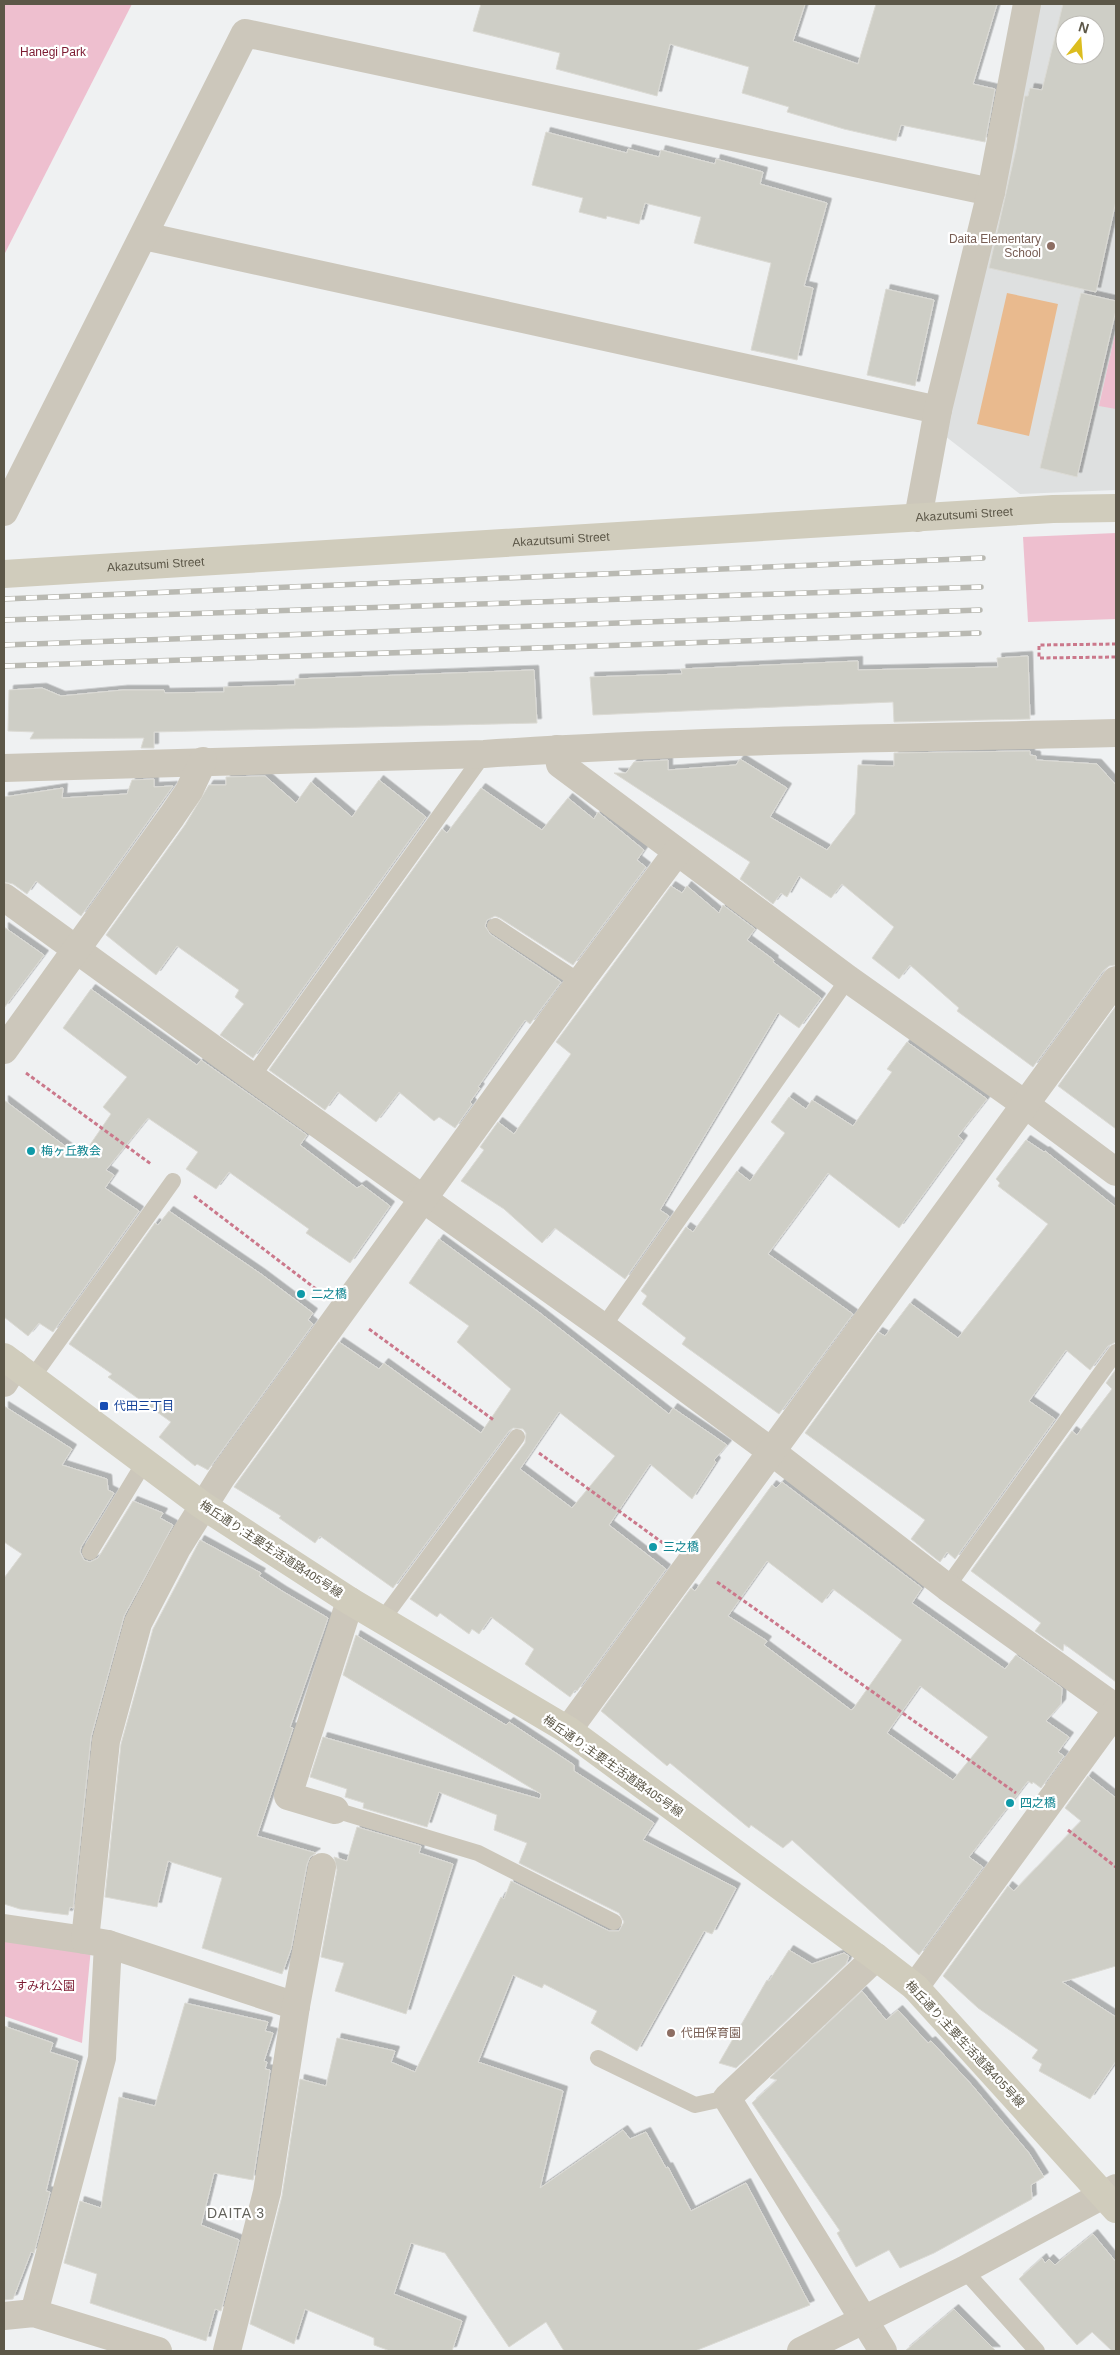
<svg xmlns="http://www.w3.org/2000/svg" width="1120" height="2355" font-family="Arial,'Noto Sans JP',sans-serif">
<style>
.education{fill:#dee0e0;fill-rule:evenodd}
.green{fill:#eebfcf}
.water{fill:#e9ba8e}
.building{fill:#cecec6;stroke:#dbdad4;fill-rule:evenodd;filter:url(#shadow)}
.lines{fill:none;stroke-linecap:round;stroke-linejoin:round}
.path{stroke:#cb788b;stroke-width:3;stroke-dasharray:4 2.5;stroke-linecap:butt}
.lane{stroke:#ccc7bb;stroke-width:16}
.street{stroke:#ccc7bb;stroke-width:28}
.secondary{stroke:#d0ccbc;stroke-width:28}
.rail-casing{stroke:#b9b9b2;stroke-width:5.5}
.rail{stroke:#fff;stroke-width:4;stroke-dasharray:11;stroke-linecap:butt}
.education-dot{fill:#8d6e63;stroke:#fff;stroke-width:2}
.culture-dot{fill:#0f9aa8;stroke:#fff;stroke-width:2}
.transit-dot{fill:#1a4fb4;stroke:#fff;stroke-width:2}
.labels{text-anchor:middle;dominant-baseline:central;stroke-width:4.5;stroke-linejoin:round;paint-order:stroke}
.park-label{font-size:12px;fill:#7c1a31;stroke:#fff}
.education-label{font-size:12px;fill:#785e54;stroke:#fff;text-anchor:end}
.street-label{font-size:12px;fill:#5c5748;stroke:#fff}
.culture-label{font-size:12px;fill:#0d838f;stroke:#fff;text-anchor:start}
.transit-label{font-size:12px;fill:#164399;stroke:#fff;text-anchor:start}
.neighbourhood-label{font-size:14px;letter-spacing:1px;fill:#64635c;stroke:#fff}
</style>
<defs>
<filter id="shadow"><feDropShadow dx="4.5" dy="-4.5" stdDeviation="0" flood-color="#0004"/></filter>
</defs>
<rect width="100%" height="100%" fill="#eff1f2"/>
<!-- education -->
<path class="education" d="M1040 4H1116V490L1020 494 945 436ZM1065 25H1095V55H1065Z"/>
<!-- green -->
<g class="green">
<path d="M4 4H132L4 255Z"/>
<path d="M1116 330V409L1099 406Z"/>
<path d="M1116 533V619L1028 622 1023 537Z"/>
<path d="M4 1941 91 1948 82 2043 4 2016Z"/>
</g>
<!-- water -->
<path class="water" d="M1007 293 1058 304 1029 436 977 424Z"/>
<!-- building -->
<g class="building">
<path d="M481 4H805L793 41 858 64 876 4H997L973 84 995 89 985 142 901 125 896 141 844 129 787 112 789 107 742 93 749 67 670 44 657 96 556 69 560 53 473 31Z"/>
<path d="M1063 4H1116V201L1096 292 989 268 1016 149 1025 96H1028L1030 88 1042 90ZM1065 25H1095V55H1065Z"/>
<path d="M546 132 627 153 628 149 659 157 661 150 715 164 716 159 763 172 760 184 827 203 804 286 813 288 797 360 751 350 771 263 694 243 701 217 645 203 639 224 607 216 606 219 579 212 583 198 532 185Z"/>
<path d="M886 289 934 300 915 386 867 375Z"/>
<path d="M1081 293 1116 301V310L1077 477 1040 468Z"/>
<path d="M1028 656 1030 719 894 722 893 702 593 715 590 677 682 674 681 669 858 661V670L998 667 997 658Z"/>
<path d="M534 670 537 723 154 732V748H141L144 738 30 739 34 732 8 731 9 690 42 688 61 696 123 690H164L165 693 224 692V687L295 685V679Z"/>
<path d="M1030 751V755L1036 756V760L1097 764 1116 785V965L1109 966 1103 971 1033 1067 957 1011 959 1008 910 965 899 979 872 958 894 927 842 884 831 898 799 876 787 897 781 893 773 904 740 879 750 862 614 773H626L634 762 668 760V770L736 765 740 759 787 788 770 817 827 850 855 814 858 765 894 766V753Z"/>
<path d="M265 776 296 803 311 782 352 817 379 780 426 817 253 1058 220 1035 244 1004 235 997 239 990 177 946 156 975 106 935 185 825 209 785H226V777Z"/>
<path d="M154 779V787L173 786 81 916 36 881 27 894 13 884 4 882V797L63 788 62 798 127 794 132 780Z"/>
<path d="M481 788 542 830 568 798 594 819 598 812 644 850 637 860 646 867 573 965 500 918 495 916 487 920 485 926 490 934 561 982 530 1024 525 1020 478 1087 480 1088 470 1102 472 1104 455 1128 439 1117 434 1121 399 1092 376 1122 338 1092 325 1110 269 1070 442 829 447 833Z"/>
<path d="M671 886 682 893 687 886 719 913 723 905 755 929 747 940 774 960 773 962 821 998 799 1028 778 1013 660 1210 669 1216 625 1279 555 1228 542 1243 504 1209 461 1181 484 1150 480 1147 498 1122 514 1134 571 1054 556 1042Z"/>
<path d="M4 927 44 955 4 1008Z"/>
<path d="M91 989 197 1065 201 1060 307 1135 300 1145 357 1188 362 1185 390 1206 350 1263 306 1233 309 1229 229 1172 216 1189 186 1169 198 1152 148 1118 106 1170 114 1175 105 1188 139 1211 53 1332 39 1323 28 1336 4 1317V1100L81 1158 111 1114 103 1107 127 1077 63 1028Z"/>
<path d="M1116 1006V1129L1058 1086Z"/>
<path d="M907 1042 987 1099 958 1136 963 1140 899 1228 828 1173 768 1254 853 1314 779 1414 682 1344 686 1338 642 1304 647 1296 641 1291 686 1227 693 1232 737 1171 750 1181 785 1133 771 1122 789 1097 806 1109 812 1100 853 1126 892 1072 887 1069Z"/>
<path d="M1026 1140 1044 1152 1045 1151 1116 1207V1342L1108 1346 1090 1370 1066 1350 1029 1401 1055 1419 955 1559 947 1552 940 1562 911 1539 925 1520 805 1433 878 1332 885 1336 910 1303 958 1338 1048 1224 998 1186 1000 1183 996 1179Z"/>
<path d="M169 1211 261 1274 313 1313 308 1320 313 1324 208 1470 197 1464 195 1466 159 1437 171 1422 108 1377 112 1374 69 1344 155 1223 158 1225Z"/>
<path d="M439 1239 540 1313 669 1414 673 1408 727 1445 714 1460 716 1462 692 1499 650 1464 609 1525 666 1569 577 1691 575 1690 570 1697 525 1664 534 1649 491 1617 479 1634 472 1629 469 1634 440 1613 437 1617 410 1599 525 1443 526 1433 523 1429 513 1428 509 1431 393 1588 320 1536 315 1543 279 1518 281 1516 234 1487 339 1342 379 1369 384 1363 481 1433 511 1389 457 1342 469 1326 409 1283ZM559 1412 615 1456 572 1508 520 1469Z"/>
<path d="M1116 1369V1682L1064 1644 1063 1651 1035 1631 1041 1623 971 1571 1072 1431 1077 1435 1112 1389 1106 1383Z"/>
<path d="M4 1406 72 1449 62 1465 107 1479 108 1490 114 1493 81 1547 80 1552 84 1560 90 1562 98 1558 133 1501 163 1513 160 1518 173 1525 124 1616 91 1737 73 1908 70 1907 68 1915 20 1909 4 1904V1578L22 1554 4 1542Z"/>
<path d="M782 1482 922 1588 912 1603 1005 1669 1016 1655 1062 1688 1061 1704 1046 1721 1069 1737 1058 1752 1064 1756 1041 1788 1033 1782 1032 1784 1028 1781 969 1857 983 1867 919 1955 792 1840 783 1848 751 1825 749 1828 670 1763 667 1766 601 1711 691 1588 695 1591 772 1485 776 1488ZM767 1561 822 1603 833 1589 902 1640 853 1709 851 1710 764 1645 767 1641 728 1616ZM920 1686 988 1737 953 1780 887 1733Z"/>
<path d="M200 1540 261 1573 259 1576 282 1591 328 1618 290 1727 293 1728 257 1836 316 1853 310 1857 307 1864 291 1949 282 1974 202 1948 222 1878 168 1861 157 1907 105 1897 121 1744 153 1629Z"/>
<path d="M356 1635 506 1725 509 1722 574 1765V1771L654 1823 643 1840 736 1888 712 1934 704 1931 637 2051 591 2023 597 2011 544 1984 542 1988 513 1975 478 2062 563 2091 540 2188 623 2130 630 2139 646 2132 666 2168 668 2167 691 2211 746 2183 810 2305 695 2351H564L546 2322 509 2347 445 2253 411 2243 394 2294 462 2321 452 2351H390L374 2345V2338L305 2309 294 2344 250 2324 282 2196 300 2079 326 2086 337 2038 395 2051 391 2062 415 2072 501 1897 504 1899 511 1881 609 1931H619L624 1922 619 1913 519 1863 527 1843 494 1830 497 1815 439 1792 427 1827 363 1808 364 1803 345 1797 347 1789 310 1777 323 1737 540 1799 541 1794 343 1675Z"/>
<path d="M1088 1776 1116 1798V1966L1062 1982 1116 2017V2061L1090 2099 1039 2071 1042 2064 1032 2058 1038 2050 978 2008 943 1976 1008 1886 1014 1891 1081 1821 1065 1808Z"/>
<path d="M357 1827 421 1846 419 1853 453 1864 406 2014 335 1991 344 1963 321 1957 337 1870 334 1857 347 1861Z"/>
<path d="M789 1950 812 1964 844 1953 849 1956 846 1964 736 2068 719 2063 767 1980 769 1981Z"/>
<path d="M862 1991 886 2020 898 2010 928 2043 931 2041 971 2084 1029 2153 1044 2177 1031 2185 1032 2199 934 2253 900 2268 889 2250 856 2267 837 2233 840 2231 752 2103 777 2080 770 2078Z"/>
<path d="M185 2003 268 2022 265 2031 273 2033 264 2061 267 2062 265 2069 270 2070 253 2180 214 2173 201 2225 239 2240 221 2311 215 2309 206 2341 90 2303 97 2274 64 2263 80 2201 101 2208 119 2097 155 2106Z"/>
<path d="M4 2026 53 2043 50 2052 78 2061 46 2191 50 2192 34 2253 31 2252 13 2299 4 2300Z"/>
<path d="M1093 2234 1116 2262V2351H1112L1092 2332 1077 2345 1019 2279 1042 2258 1045 2263 1049 2259 1055 2265Z"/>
<path d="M954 2309 996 2351H905Z"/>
</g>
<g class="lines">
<!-- path -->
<g class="path">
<path d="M1116 644 1039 645V658L1116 657"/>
<path d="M26 1073 151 1164"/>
<path d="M194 1196 316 1289"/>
<path d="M369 1329 495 1421"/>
<path d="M539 1453 663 1543"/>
<path d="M717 1582 1016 1793"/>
<path d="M1068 1830 1116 1867"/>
</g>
<!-- lane -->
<g class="lane">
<path d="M495 926 580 982"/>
<path d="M252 1077 484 754"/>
<path d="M603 1327 848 979"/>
<path d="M32 1378 173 1181"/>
<path d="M90 1552 144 1463"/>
<path d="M947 1587 1116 1352"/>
<path d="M382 1620 517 1437"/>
<path d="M335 1810 478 1853 614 1922"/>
<path d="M598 2058 695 2105 727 2098"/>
<path d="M964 2270 1037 2351"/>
</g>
<!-- street -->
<g class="street">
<path d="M144 236 938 410"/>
<path d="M4 512 245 33 991 192"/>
<path d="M918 518 938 410 991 192 1027 4"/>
<path d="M557 749 560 764 848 979 1026 1105 1116 1172"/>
<path d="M4 768 484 754C694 740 906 738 1116 733"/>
<path d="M4 897 252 1077 603 1327 772 1452 947 1587 1116 1708"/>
<path d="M4 1050 172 816 189 791 203 761"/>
<path d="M4 1383 15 1365"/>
<path d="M568 1730 1116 980"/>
<path d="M335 1810 288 1796 350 1601"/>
<path d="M4 1928 85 1940"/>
<path d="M108 1944 296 2006"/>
<path d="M876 1957 727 2098 883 2351"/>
<path d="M915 1987 1116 1711"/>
<path d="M34 2313 102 2058 108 1944 85 1940 106 1741 138 1623 177 1548 221 1478 580 982 677 852"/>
<path d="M4 2316 34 2313 158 2351"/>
<path d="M227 2351 267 2192 296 2006 322 1867"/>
<path d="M801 2351 964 2270 1116 2188"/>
</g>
<!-- secondary -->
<g class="secondary">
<path id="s1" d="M4 574 1053 509 1116 508"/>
<path d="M4 1357 202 1505 350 1601 568 1730 876 1957 915 1987 1116 2209"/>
</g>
<defs>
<g id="rail">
<path d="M4 599 983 558"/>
<path d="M4 620 981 587"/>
<path d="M4 645 980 610"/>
<path d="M4 666 979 633"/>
</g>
</defs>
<!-- rail casing -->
<use href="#rail" class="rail-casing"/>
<!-- rail -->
<use href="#rail" class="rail"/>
</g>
<!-- markers -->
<g class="education-dot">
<circle cx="1051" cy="246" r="5"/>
<circle cx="671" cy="2033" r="5"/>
</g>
<g class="culture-dot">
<circle cx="31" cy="1151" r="5"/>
<circle cx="301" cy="1294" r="5"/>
<circle cx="653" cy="1547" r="5"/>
<circle cx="1010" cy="1803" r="5"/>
</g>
<rect class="transit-dot" x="99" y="1401" width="10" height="10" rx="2.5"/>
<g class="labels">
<!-- park labels -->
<g class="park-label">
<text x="53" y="52">Hanegi Park</text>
<text x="45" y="1986">すみれ公園</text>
</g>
<!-- education labels -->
<g class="education-label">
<text x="1041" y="239">Daita Elementary<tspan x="1041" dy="14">School</tspan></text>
<text x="681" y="2033" text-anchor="start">代田保育園</text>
</g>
<!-- street labels -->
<g class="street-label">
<text stroke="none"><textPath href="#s1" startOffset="962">Akazutsumi Street</textPath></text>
<text stroke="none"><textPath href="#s1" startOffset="558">Akazutsumi Street</textPath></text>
<text stroke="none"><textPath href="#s1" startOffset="152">Akazutsumi Street</textPath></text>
<text transform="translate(271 1549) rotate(33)">梅丘通り;主要生活道路405号線</text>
<text transform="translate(613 1766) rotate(35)">梅丘通り;主要生活道路405号線</text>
<text transform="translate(965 2044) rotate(47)">梅丘通り;主要生活道路405号線</text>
</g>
<!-- culture labels -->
<g class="culture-label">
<text x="41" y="1151">梅ヶ丘教会</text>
<text x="311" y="1294">二之橋</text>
<text x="663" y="1547">三之橋</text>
<text x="1020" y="1803">四之橋</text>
</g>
<!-- transit labels -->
<g class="transit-label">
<text x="114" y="1406">代田三丁目</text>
</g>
<!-- neighbourhood labels -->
<g class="neighbourhood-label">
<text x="236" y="2213">DAITA 3</text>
</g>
</g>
<!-- border -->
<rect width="1120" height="2355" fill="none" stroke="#5c5748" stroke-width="10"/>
<!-- north arrow -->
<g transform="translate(1080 40) rotate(17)"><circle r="24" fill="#ffffff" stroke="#bebcb6"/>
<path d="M0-4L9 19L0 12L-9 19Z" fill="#dcbd1f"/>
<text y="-8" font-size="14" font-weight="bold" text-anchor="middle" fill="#5c5748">N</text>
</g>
</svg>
